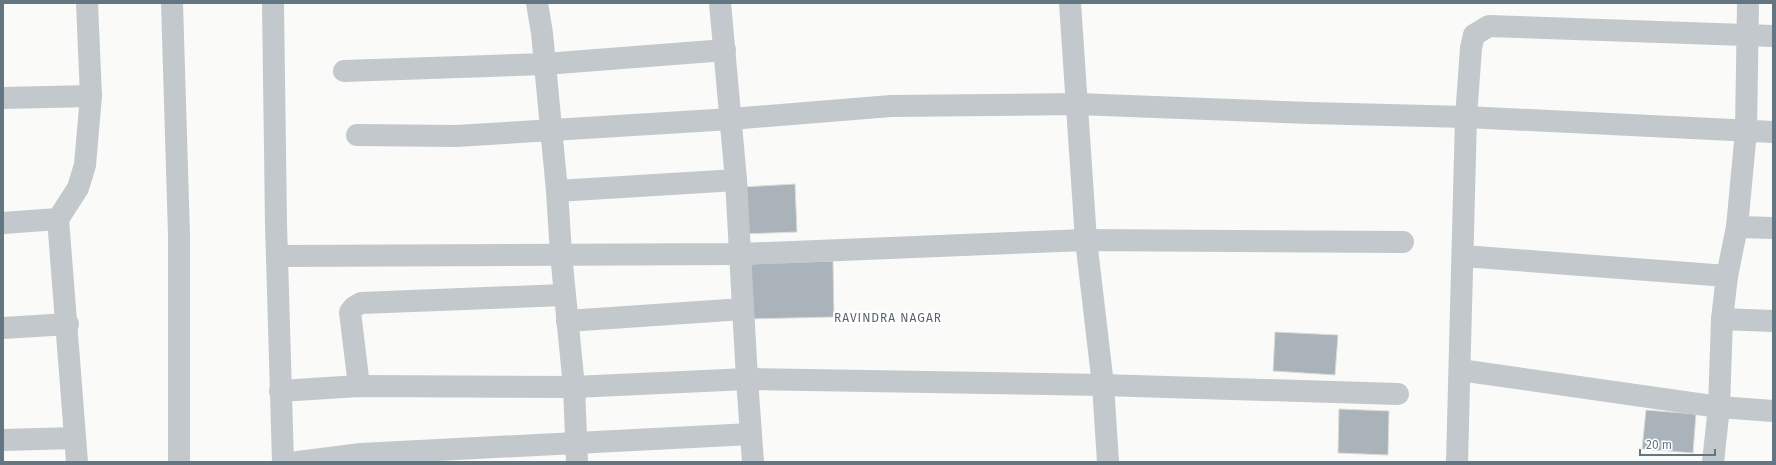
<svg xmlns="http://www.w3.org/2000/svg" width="1776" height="465" font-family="'Fira Sans',sans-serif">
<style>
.building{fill:#aab3b9;stroke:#dcdcda}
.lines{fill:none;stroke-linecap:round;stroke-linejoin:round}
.minor{stroke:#c3c8cc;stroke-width:22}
.labels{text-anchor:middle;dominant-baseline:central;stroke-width:4;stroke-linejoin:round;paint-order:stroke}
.neighbourhood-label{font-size:12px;letter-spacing:1px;fill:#57646e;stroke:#fff}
</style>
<rect width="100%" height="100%" fill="#fafaf8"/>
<!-- building -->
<g class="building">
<path d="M795 184 797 232 743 234 742 187Z"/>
<path d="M833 261 834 317 749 319 747 264Z"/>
<path d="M1275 332 1338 335 1335 375 1273 371Z"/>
<path d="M1339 409 1389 411 1388 455 1338 453Z"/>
<path d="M1646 410 1696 414 1693 453 1642 449Z"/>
</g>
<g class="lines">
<!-- minor -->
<g class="minor">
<path d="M172 3 179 235V462"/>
<path d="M273 3 276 224 283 462"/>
<path d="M537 3 542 33 557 191 561 254 574 387 577 462"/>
<path d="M720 3 736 180 747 379 753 462"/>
<path d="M1070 3 1086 240 1103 385 1108 462"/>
<path d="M344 71 545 64 725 50"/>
<path d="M3 98 91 96"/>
<path d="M357 135 456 136 731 119 891 106 1077 104 1310 113 1466 117 1773 132"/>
<path d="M557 191 736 180"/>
<path d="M3 223 58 219"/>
<path d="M1737 227 1773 228"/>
<path d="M277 256 741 254 1086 240 1403 242"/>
<path d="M1463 256 1727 276"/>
<path d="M1722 319 1773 321"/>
<path d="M567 321 743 309"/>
<path d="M3 328 68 324"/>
<path d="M1460 370 1719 407 1773 411"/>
<path d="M359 386 350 312 354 307 361 303 564 295"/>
<path d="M280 391 359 386 574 387 747 379 1103 385 1398 394"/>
<path d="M3 440 75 438"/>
<path d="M77 462 58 219 78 188 85 165 91 96 87 3"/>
<path d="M298 462 361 454 751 434"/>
<path d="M1457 462 1466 117 1471 48 1474 35 1489 26 1773 36"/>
<path d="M1713 462 1719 407 1722 319 1727 276 1737 227 1746 131 1748 3"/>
</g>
</g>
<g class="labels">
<!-- neighbourhood labels -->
<g class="neighbourhood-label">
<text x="888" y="318">RAVINDRA NAGAR</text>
</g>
</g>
<!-- border -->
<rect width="1776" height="465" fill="none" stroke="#657683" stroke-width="8"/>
<!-- scale -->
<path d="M1640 449v6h75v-6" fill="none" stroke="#657683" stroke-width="2"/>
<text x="1646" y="449" font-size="12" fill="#657683" stroke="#ffffff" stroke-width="3" paint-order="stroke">20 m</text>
</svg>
